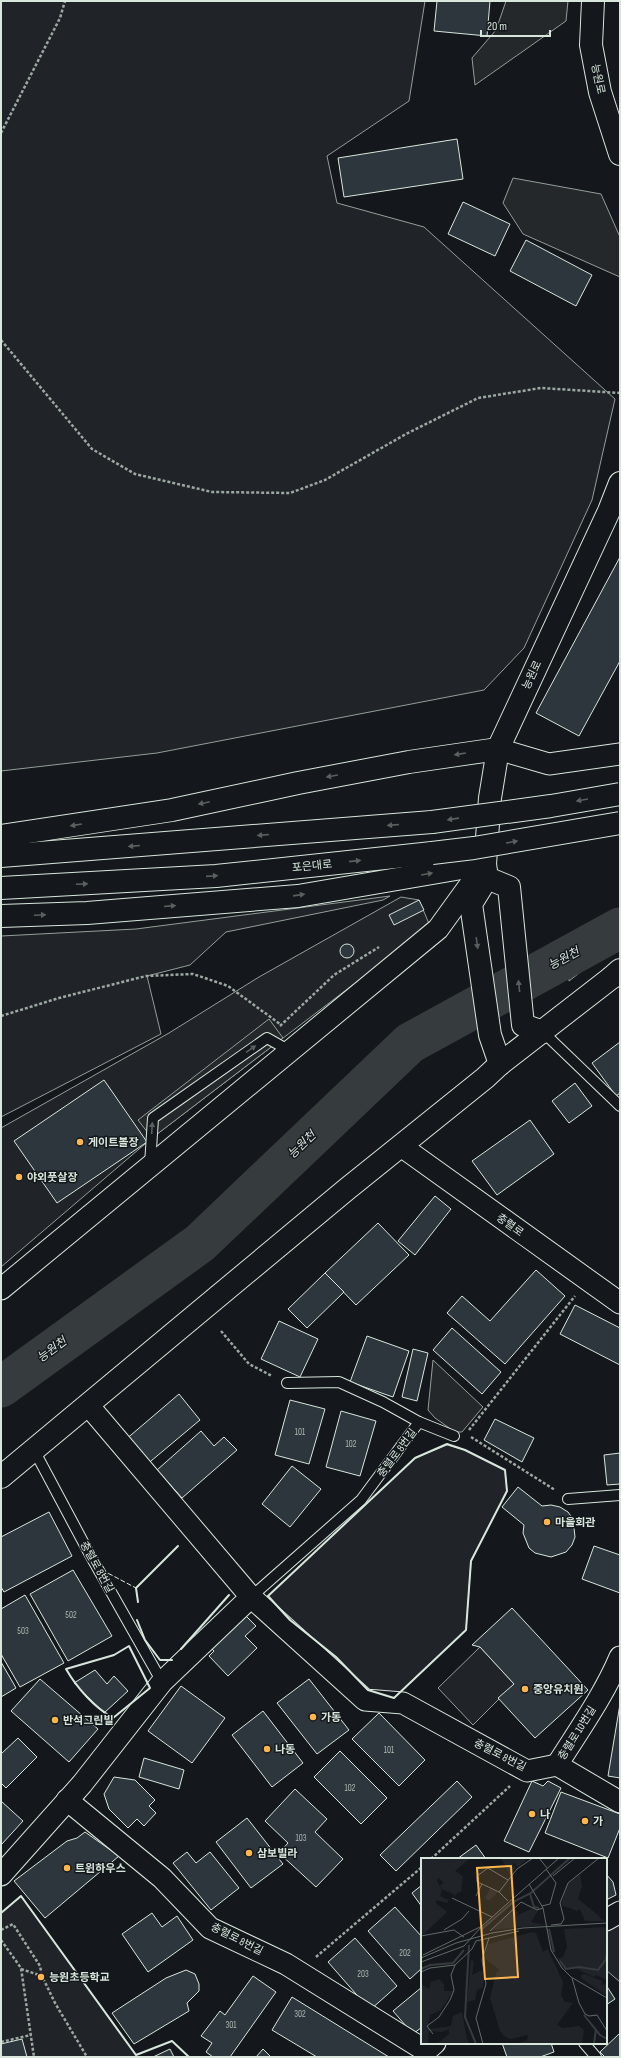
<svg xmlns="http://www.w3.org/2000/svg" width="621" height="2058" font-family="'Sofia Sans Condensed','Noto Sans KR',sans-serif">
<style>
.green{fill:#202428;stroke:#939e99}
.parking{fill:#24282b;stroke:#939e99}
.water{fill:#363b3e;stroke:#939e99}
.lines{fill:none;stroke-linecap:round;stroke-linejoin:round}
.river{stroke:#363b3e;stroke-width:41}
.building{fill:#2c363c;stroke:#d8e6dc}
.service-casing{stroke:#d8e6dc;stroke-width:12}
.minor-casing{stroke:#d8e6dc;stroke-width:23}
.tertiary-casing{stroke:#d8e6dc;stroke-width:24}
.secondary-casing{stroke:#d8e6dc;stroke-width:24}
.trunk-casing{stroke:#d8e6dc;stroke-width:24}
.path{stroke:#9da8a2;stroke-width:2.5;stroke-dasharray:3 2;stroke-linecap:butt}
.service{stroke:#14181c;stroke-width:10}
.minor{stroke:#14181c;stroke-width:21}
.tertiary{stroke:#14181c;stroke-width:22}
.secondary{stroke:#14181c;stroke-width:22}
.trunk{stroke:#14181c;stroke-width:22}
.trunk-bridge-casing{stroke:#d8e6dc;stroke-width:24;stroke-linecap:butt}
.trunk-bridge{stroke:#14181c;stroke-width:22}
.fence{stroke:#d8e6dc;stroke-width:1;stroke-dasharray:5 2;stroke-linecap:butt}
.wall{stroke:#d8e6dc;stroke-width:2}
.oneway{fill:#59605f}
.poi-dot{fill:#ffb74d;stroke:#14181c;stroke-width:1.5}
.labels{text-anchor:middle;dominant-baseline:central;stroke-width:3;stroke-linejoin:round;paint-order:stroke}
.number-label{font-size:9px;fill:#adbab4}
.street-label{font-size:11px;fill:#d8e6dc;stroke:#14181c}
.poi-label{font-size:11px;font-weight:bold;fill:#d8e6dc;stroke:#14181c;text-anchor:start}
.water-label{font-size:12px;font-style:italic;fill:#d8e6dc;stroke:#14181c}
.inset-river{fill:none;stroke:#363b3e;stroke-width:2}
.inset-road{fill:none;stroke:#626a69;stroke-width:1}
.view{fill:#ffb74d;fill-opacity:0.15;stroke:#ffb74d;stroke-width:2}
.inset-edge{fill:none;stroke:#d8e6dc;stroke-width:2}
</style>
<rect width="100%" height="100%" fill="#14181c"/>
<!-- green -->
<g class="green">
<path d="M1 1H425L409 101 327 156 337 203 424 227 615 399 592 500 524 648 484 690 157 753 1 771Z"/>
<path d="M390 896 383 900 226 932 190 965 147 976 161 1034 1 1117V936L136 929Z"/>
<path d="M401 897 419 900 430 926 152 1138 1 1267V1128L169 1033 259 977Z"/>
<path d="M447 1445 465 1450 505 1470 507 1491 471 1561 466 1630 394 1698 368 1690 336 1657 290 1620 268 1596 415 1458Z"/>
<path d="M480 1647 514 1684 473 1725 438 1688Z"/>
<path d="M21 1896 136 2055 135 2057H1V1913Z"/>
<path d="M620 1922V1982L606 1970V1932Z"/>
</g>
<!-- parking -->
<g class="parking">
<path d="M506 1H568L566 21 475 85 472 58 496 30Z"/>
<path d="M513 178 601 194 620 237V277L523 234 503 203Z"/>
<path d="M269 1019 283 1038 152 1138 138 1120Z"/>
<path d="M433 1360 483 1407 462 1432H455L435 1418 428 1410Z"/>
</g>
<!-- water -->
<path class="water" d="M620 917V941L569 981 565 937Z"/>
<g class="lines">
<!-- river -->
<path class="river" d="M1 1387 200 1243 410 1043 620 928"/>
</g>
<!-- building -->
<g class="building">
<path d="M437 1H490L487 36 434 31Z"/>
<path d="M457 139 463 179 344 197 338 158Z"/>
<path d="M463 202 510 224 495 256 448 234Z"/>
<path d="M526 240 592 275 576 306 510 271Z"/>
<path d="M620 557V661L579 736 536 713Z"/>
<path d="M419 900 424 910 394 925 389 915Z"/>
<circle cx="347" cy="951" r="7"/>
<path d="M620 1042V1093L616 1096 592 1063Z"/>
<path d="M104 1080 147 1142 57 1203 14 1141Z"/>
<path d="M575 1083 592 1106 569 1123 552 1101Z"/>
<path d="M530 1120 554 1154 497 1195 472 1161Z"/>
<path d="M435 1196 451 1209 415 1255 398 1241Z"/>
<path d="M378 1223 409 1255 356 1305 325 1273Z"/>
<path d="M536 1270 565 1296 505 1364 447 1313 462 1296 490 1321Z"/>
<path d="M325 1273 344 1292 307 1328 288 1309Z"/>
<path d="M575 1305 620 1328V1365L560 1334Z"/>
<path d="M279 1321 318 1339 300 1377 261 1359Z"/>
<path d="M452 1328 501 1372 482 1394 433 1350Z"/>
<path d="M367 1336 409 1351 393 1397 350 1382Z"/>
<path d="M413 1349 428 1353 417 1401 402 1397Z"/>
<path d="M179 1394 200 1420 145 1466 124 1441Z"/>
<path d="M290 1400 325 1409 309 1464 275 1455Z"/>
<path d="M341 1411 376 1421 360 1476 326 1467Z"/>
<path d="M495 1419 534 1438 522 1462 484 1440Z"/>
<path d="M201 1431 214 1446 224 1437 237 1450 182 1498 157 1470Z"/>
<path d="M620 1453V1484L607 1485 604 1455Z"/>
<path d="M292 1466 321 1489 290 1527 262 1504Z"/>
<path d="M518 1487 542 1506 551 1505 560 1507 568 1512 573 1519 575 1537 572 1545 566 1552 551 1557 535 1553 529 1548 523 1533 524 1525 502 1507Z"/>
<path d="M49 1512 72 1556 4 1592 1 1587V1537Z"/>
<path d="M594 1546 620 1555V1593L582 1579Z"/>
<path d="M73 1570 112 1636 68 1661 30 1594Z"/>
<path d="M25 1595 64 1663 20 1687 1 1654V1609Z"/>
<path d="M512 1608 588 1690 535 1738 498 1698 514 1684 480 1647 472 1645Z"/>
<path d="M242 1612 256 1626 245 1636 257 1648 228 1676 209 1656 214 1651 210 1647Z"/>
<path d="M1 1662 16 1688 1 1697Z"/>
<path d="M95 1670 107 1684 114 1676 128 1691 104 1713 74 1683Z"/>
<path d="M40 1679 98 1729 69 1762 11 1711Z"/>
<path d="M309 1679 349 1730 317 1754 277 1703Z"/>
<path d="M181 1686 225 1718 192 1763 148 1731Z"/>
<path d="M620 1704V1778L608 1776Z"/>
<path d="M263 1711 303 1763 272 1787 232 1735Z"/>
<path d="M379 1713 425 1760 399 1786 352 1739Z"/>
<path d="M18 1738 37 1757 6 1788 1 1783V1754Z"/>
<path d="M340 1751 387 1798 361 1824 314 1777Z"/>
<path d="M144 1758 184 1770 179 1789 139 1777Z"/>
<path d="M114 1777 135 1780 155 1800 149 1806 156 1813 144 1826 137 1819 128 1828 109 1809 104 1794Z"/>
<path d="M457 1781 472 1797 396 1871 380 1855Z"/>
<path d="M532 1781 543 1786 548 1781 561 1788 529 1852 504 1841Z"/>
<path d="M295 1789 327 1819 315 1832 343 1859 316 1887 279 1853 288 1843 265 1821Z"/>
<path d="M561 1792 620 1814V1828L608 1858 545 1833Z"/>
<path d="M1 1801 23 1821 1 1845Z"/>
<path d="M247 1818 283 1864 251 1888 216 1842Z"/>
<path d="M85 1832 119 1856 45 1918 14 1881 67 1841 77 1838Z"/>
<path d="M476 1845 486 1859H457Z"/>
<path d="M187 1852 196 1863 210 1852 239 1888 211 1910 173 1863Z"/>
<path d="M606 1874 613 1882 616 1895 606 1900Z"/>
<path d="M422 1885V1907L412 1893Z"/>
<path d="M395 1907 422 1937V1968L410 1979 368 1931Z"/>
<path d="M152 1913 162 1927 177 1916 193 1940 148 1972 122 1934Z"/>
<path d="M355 1938 397 1986 370 2010 328 1962Z"/>
<path d="M186 1970 195 1974 199 1984V1991L187 2003 189 2011 134 2044 112 2013 166 1978Z"/>
<path d="M253 1976 276 1992 230 2057H213L206 2052 212 2043 201 2036 220 2011 225 2015Z"/>
<path d="M606 1985 615 1999 606 2005Z"/>
<path d="M422 1987V2027L413 2034 393 2011Z"/>
<path d="M292 1997 389 2057H317L272 2030Z"/>
<path d="M620 2033V2057H605L600 2052Z"/>
<path d="M22 2039 27 2057H1V2044Z"/>
<path d="M502 2043H551L554 2052 540 2057H507Z"/>
<path d="M170 2049 174 2057H153Z"/>
<path d="M263 2049 271 2057H256Z"/>
</g>
<g class="lines">
<defs>
<g id="service">
<path d="M543 1032 620 1106"/>
<path d="M150 1165 153 1118 267 1038 290 1051"/>
<path d="M287 1383 339 1382 383 1402 419 1422"/>
<path d="M34 1450 89 1553 162 1682"/>
<path d="M568 1499 620 1495"/>
<path d="M251 1597 361 1500 419 1422 454 1436"/>
<path d="M584 2043 596 2057"/>
</g>
<g id="minor">
<path d="M498 749 549 764 620 754"/>
<path d="M401 1146 620 1303"/>
<path d="M1 1289 438 929 485 864"/>
<path d="M251 1597 365 1700 403 1703 527 1771 557 1765"/>
<path d="M620 1657C604 1695 579 1730 557 1765L620 1802"/>
<path d="M67 1800 162 1878 210 1928 286 1964 426 2051 435 2043"/>
<path d="M1 1875 82 1784 162 1682 251 1597 88 1405"/>
<path d="M606 1920 620 1912"/>
</g>
<g id="tertiary">
<path d="M593 1 591 45 600 92 620 154"/>
<path d="M487 878 509 887 523 1025 543 1032"/>
<path d="M500 1064 490 1035 471 904 487 878 485 864 490 798 498 749 609 511 620 483"/>
</g>
<path id="secondary" d="M1 1477 347 1189 485 1078 500 1064 611 978 620 973"/>
<g id="trunk">
<path d="M1 836 172 810 298 783 409 762 498 749"/>
<path d="M1 856 432 822"/>
<path d="M1 888 216 876 432 853"/>
<path d="M1 916 87 913 298 896 485 864"/>
<path d="M611 978 620 970"/>
</g>
</defs>
<!-- service casing -->
<use href="#service" class="service-casing"/>
<!-- minor casing -->
<use href="#minor" class="minor-casing"/>
<!-- tertiary casing -->
<use href="#tertiary" class="tertiary-casing"/>
<!-- secondary casing -->
<use href="#secondary" class="secondary-casing"/>
<!-- trunk casing -->
<use href="#trunk" class="trunk-casing"/>
<!-- path -->
<g class="path">
<path d="M1 133 60 18 65 1"/>
<path d="M1 340 92 449 135 474 212 492 290 493 325 480 406 434 478 398 541 388 620 393"/>
<path d="M1 1016 59 998 146 976 193 974 228 986 280 1024"/>
<path d="M280 1026 334 975 379 947"/>
<path d="M221 1331 249 1364 272 1376"/>
<path d="M469 1430 575 1296"/>
<path d="M471 1437 555 1490"/>
<path d="M431 1859 510 1786"/>
<path d="M1 1930 13 1924 40 1966 42 1976"/>
<path d="M1 1940 21 1968 34 2057"/>
<path d="M316 1957 422 1867"/>
<path d="M21 1969 42 1976 55 2003 87 2057"/>
<path d="M1 2042 31 2035"/>
</g>
<!-- service -->
<use href="#service" class="service"/>
<!-- minor -->
<use href="#minor" class="minor"/>
<!-- tertiary -->
<use href="#tertiary" class="tertiary"/>
<!-- secondary -->
<use href="#secondary" class="secondary"/>
<!-- trunk -->
<use href="#trunk" class="trunk"/>
<defs>
<g id="trunk-bridge">
<path d="M432 822 551 806 620 794"/>
<path d="M432 853 474 848 620 823"/>
</g>
</defs>
<!-- trunk-bridge casing -->
<use href="#trunk-bridge" class="trunk-bridge-casing"/>
<!-- trunk-bridge -->
<use href="#trunk-bridge" class="trunk-bridge"/>
<!-- fence -->
<path class="fence" d="M102 1570 136 1588"/>
<!-- wall -->
<g class="wall">
<path d="M447 1444 465 1450 505 1470 507 1491 471 1561 466 1630 394 1698 368 1690 336 1657 290 1620 268 1596 415 1458Z"/>
<path d="M138 1602 136 1588 178 1546"/>
<path d="M137 1620 145 1640 160 1660H172"/>
<path d="M129 1646 150 1688 113 1718C94 1707 77 1688 66 1669L114 1655Z"/>
<path d="M181 1649 229 1595"/>
<path d="M1 1913 21 1896 136 2055 172 2041 189 2057"/>
</g>
</g>
<!-- one-way arrows -->
<defs><path id="oneway-solid" d="M-6-.8H1V-3.2L6.5 0L1 3.2V.8H-6Z"/></defs>
<g class="oneway">
<use href="#oneway-solid" transform="translate(460 754) rotate(171)"/>
<use href="#oneway-solid" transform="translate(332 776) rotate(170)"/>
<use href="#oneway-solid" transform="translate(582 800) rotate(170)"/>
<use href="#oneway-solid" transform="translate(204 803) rotate(168)"/>
<use href="#oneway-solid" transform="translate(453 819) rotate(172)"/>
<use href="#oneway-solid" transform="translate(76 825) rotate(171)"/>
<use href="#oneway-solid" transform="translate(393 825) rotate(175)"/>
<use href="#oneway-solid" transform="translate(263 835) rotate(175)"/>
<use href="#oneway-solid" transform="translate(512 842) rotate(-10)"/>
<use href="#oneway-solid" transform="translate(134 846) rotate(175)"/>
<use href="#oneway-solid" transform="translate(355 861) rotate(-6)"/>
<use href="#oneway-solid" transform="translate(427 874) rotate(-10)"/>
<use href="#oneway-solid" transform="translate(212 876) rotate(-4)"/>
<use href="#oneway-solid" transform="translate(82 884) rotate(-3)"/>
<use href="#oneway-solid" transform="translate(299 895) rotate(-8)"/>
<use href="#oneway-solid" transform="translate(170 906) rotate(-5)"/>
<use href="#oneway-solid" transform="translate(40 915) rotate(-2)"/>
<use href="#oneway-solid" transform="translate(477 943) rotate(82)"/>
<use href="#oneway-solid" transform="translate(519 986) rotate(-96)"/>
<use href="#oneway-solid" transform="translate(251 1049) rotate(-35)"/>
<use href="#oneway-solid" transform="translate(152 1128) rotate(-87)"/>
</g>
<!-- markers -->
<g class="poi-dot">
<circle cx="80" cy="1142" r="4"/>
<circle cx="19" cy="1177" r="4"/>
<circle cx="547" cy="1522" r="4"/>
<circle cx="525" cy="1689" r="4"/>
<circle cx="313" cy="1717" r="4"/>
<circle cx="55" cy="1720" r="4"/>
<circle cx="267" cy="1749" r="4"/>
<circle cx="532" cy="1814" r="4"/>
<circle cx="585" cy="1821" r="4"/>
<circle cx="249" cy="1853" r="4"/>
<circle cx="67" cy="1868" r="4"/>
<circle cx="41" cy="1977" r="4"/>
</g>
<g class="labels">
<!-- number labels -->
<g class="number-label">
<text x="300" y="1432">101</text>
<text x="351" y="1444">102</text>
<text x="71" y="1615">502</text>
<text x="23" y="1631">503</text>
<text x="389" y="1750">101</text>
<text x="350" y="1788">102</text>
<text x="301" y="1838">103</text>
<text x="405" y="1953">202</text>
<text x="363" y="1974">203</text>
<text x="300" y="2014">302</text>
<text x="231" y="2025">301</text>
</g>
<!-- street labels -->
<g class="street-label">
<text transform="translate(598 79) rotate(78)">능원로</text>
<text transform="translate(532 675) rotate(-65)">능원로</text>
<text transform="translate(312 866) rotate(-6)">포은대로</text>
<text transform="translate(510 1225) rotate(36)">충렬로</text>
<text transform="translate(397 1453) rotate(-53)">충렬로 8번길</text>
<text transform="translate(97 1567) rotate(61)">충렬로 8번길</text>
<text transform="translate(577 1733) rotate(-58)">충렬로 10번길</text>
<text transform="translate(500 1755) rotate(27)">충렬로 8번길</text>
<text transform="translate(237 1939) rotate(27)">충렬로 8번길</text>
</g>
<!-- poi labels -->
<g class="poi-label">
<text x="88" y="1142">게이트볼장</text>
<text x="27" y="1177">야외풋살장</text>
<text x="555" y="1522">마을회관</text>
<text x="533" y="1689">중앙유치원</text>
<text x="321" y="1717">가동</text>
<text x="63" y="1720">반석그린빌</text>
<text x="275" y="1749">나동</text>
<text x="540" y="1814">나</text>
<text x="593" y="1821">가</text>
<text x="257" y="1853">삼보빌라</text>
<text x="75" y="1868">트윈하우스</text>
<text x="49" y="1977">능원초등학교</text>
</g>
<!-- water labels -->
<g class="water-label">
<text transform="translate(564 959) rotate(-28)">능원천</text>
<text transform="translate(302 1145) rotate(-44)">능원천</text>
<text transform="translate(52 1350) rotate(-36)">능원천</text>
</g>
</g>
<!-- overview -->
<g transform="translate(421 1858)">
<rect width="186" height="186" fill="#14181c"/>
<path d="M0 0H49L34 13 42 18 39 42 40 34H37L34 39V37L21 31 19 27 23 25 17 20 16 23 21 32 19 38 28 42 26 45 15 42V45L26 54 3 76 0 75ZM80 0H104V3L97 9 91 4 95 10 89 17ZM159 16 161 28 157 41 178 58 179 61 185 63H164L159 51 156 53 140 47 146 27ZM70 29 77 34 68 43 64 40ZM93 50 98 55 95 58 110 51 117 53 110 64 123 67 71 72ZM186 69V122L175 117 173 119 154 110 144 111 136 101 142 99 146 89 143 71ZM111 74 115 75 122 94 126 91 128 94 142 124 140 137 144 144 152 145 136 167 141 170 158 168 163 172 161 186H95L106 182 107 177 89 181 83 178 79 173 69 140 75 115 79 112 63 100 67 86ZM50 102 53 103 51 117 61 112 63 121 62 129 56 132 54 142 46 144ZM164 116 181 123 180 127 186 126V138L160 120V117ZM18 121 23 126V133H32L20 152 9 157 7 168 9 171 30 168 32 158 41 154 46 181 49 186H16L28 176V171L21 174 8 173 7 186H0V126L8 131 10 124Z" fill="#202428"/>
<path class="inset-river" d="M109 36 113 49 118 50M61 71 92 44 110 35 149 0M128 71 133 94M48 87 44 159 55 186M139 103 145 111 158 109 177 112 185 101 186 93M0 111 9 107 32 105 43 92M163 157 179 177 186 181M173 186 175 171"/>
<path class="inset-road" d="M118 0 126 10M132 18 154 0M61 26 78 34M108 26 122 50 130 92 141 110 150 119 186 140M55 38 61 26 56 24V18L67 10 87 22M31 40 71 59M87 43 78 34 96 11 112 0M121 48 129 46 135 25 125 11M130 67 140 66 143 61 139 45 147 25 178 0M23 72 41 61 48 53M69 73 100 44 116 52 122 50M0 78 33 72 43 79M68 80 98 73M2 97 61 68 138 0M0 100 35 85 71 75 102 70 186 65M0 104 43 88 61 68M0 114 9 110 34 107 51 91 55 83 68 80M151 120 158 145 164 156 168 158 176 157 186 173M12 176 6 168 18 159 29 142 33 132 30 117 34 107M62 186 55 160 65 126 61 102 68 80"/>
<path class="view" d="M90 8 97 119 64 121 56 10Z"/>
<rect width="186" height="186" class="inset-edge"/>
</g>
<!-- border -->
<rect width="621" height="2058" fill="none" stroke="#d8e6dc" stroke-width="4"/>
<!-- scale -->
<path d="M481 30v6h69v-6" fill="none" stroke="#d8e6dc" stroke-width="2"/>
<text x="487" y="30" font-size="12" fill="#d8e6dc" stroke="#14181c" stroke-width="3" paint-order="stroke">20 m</text>
</svg>
